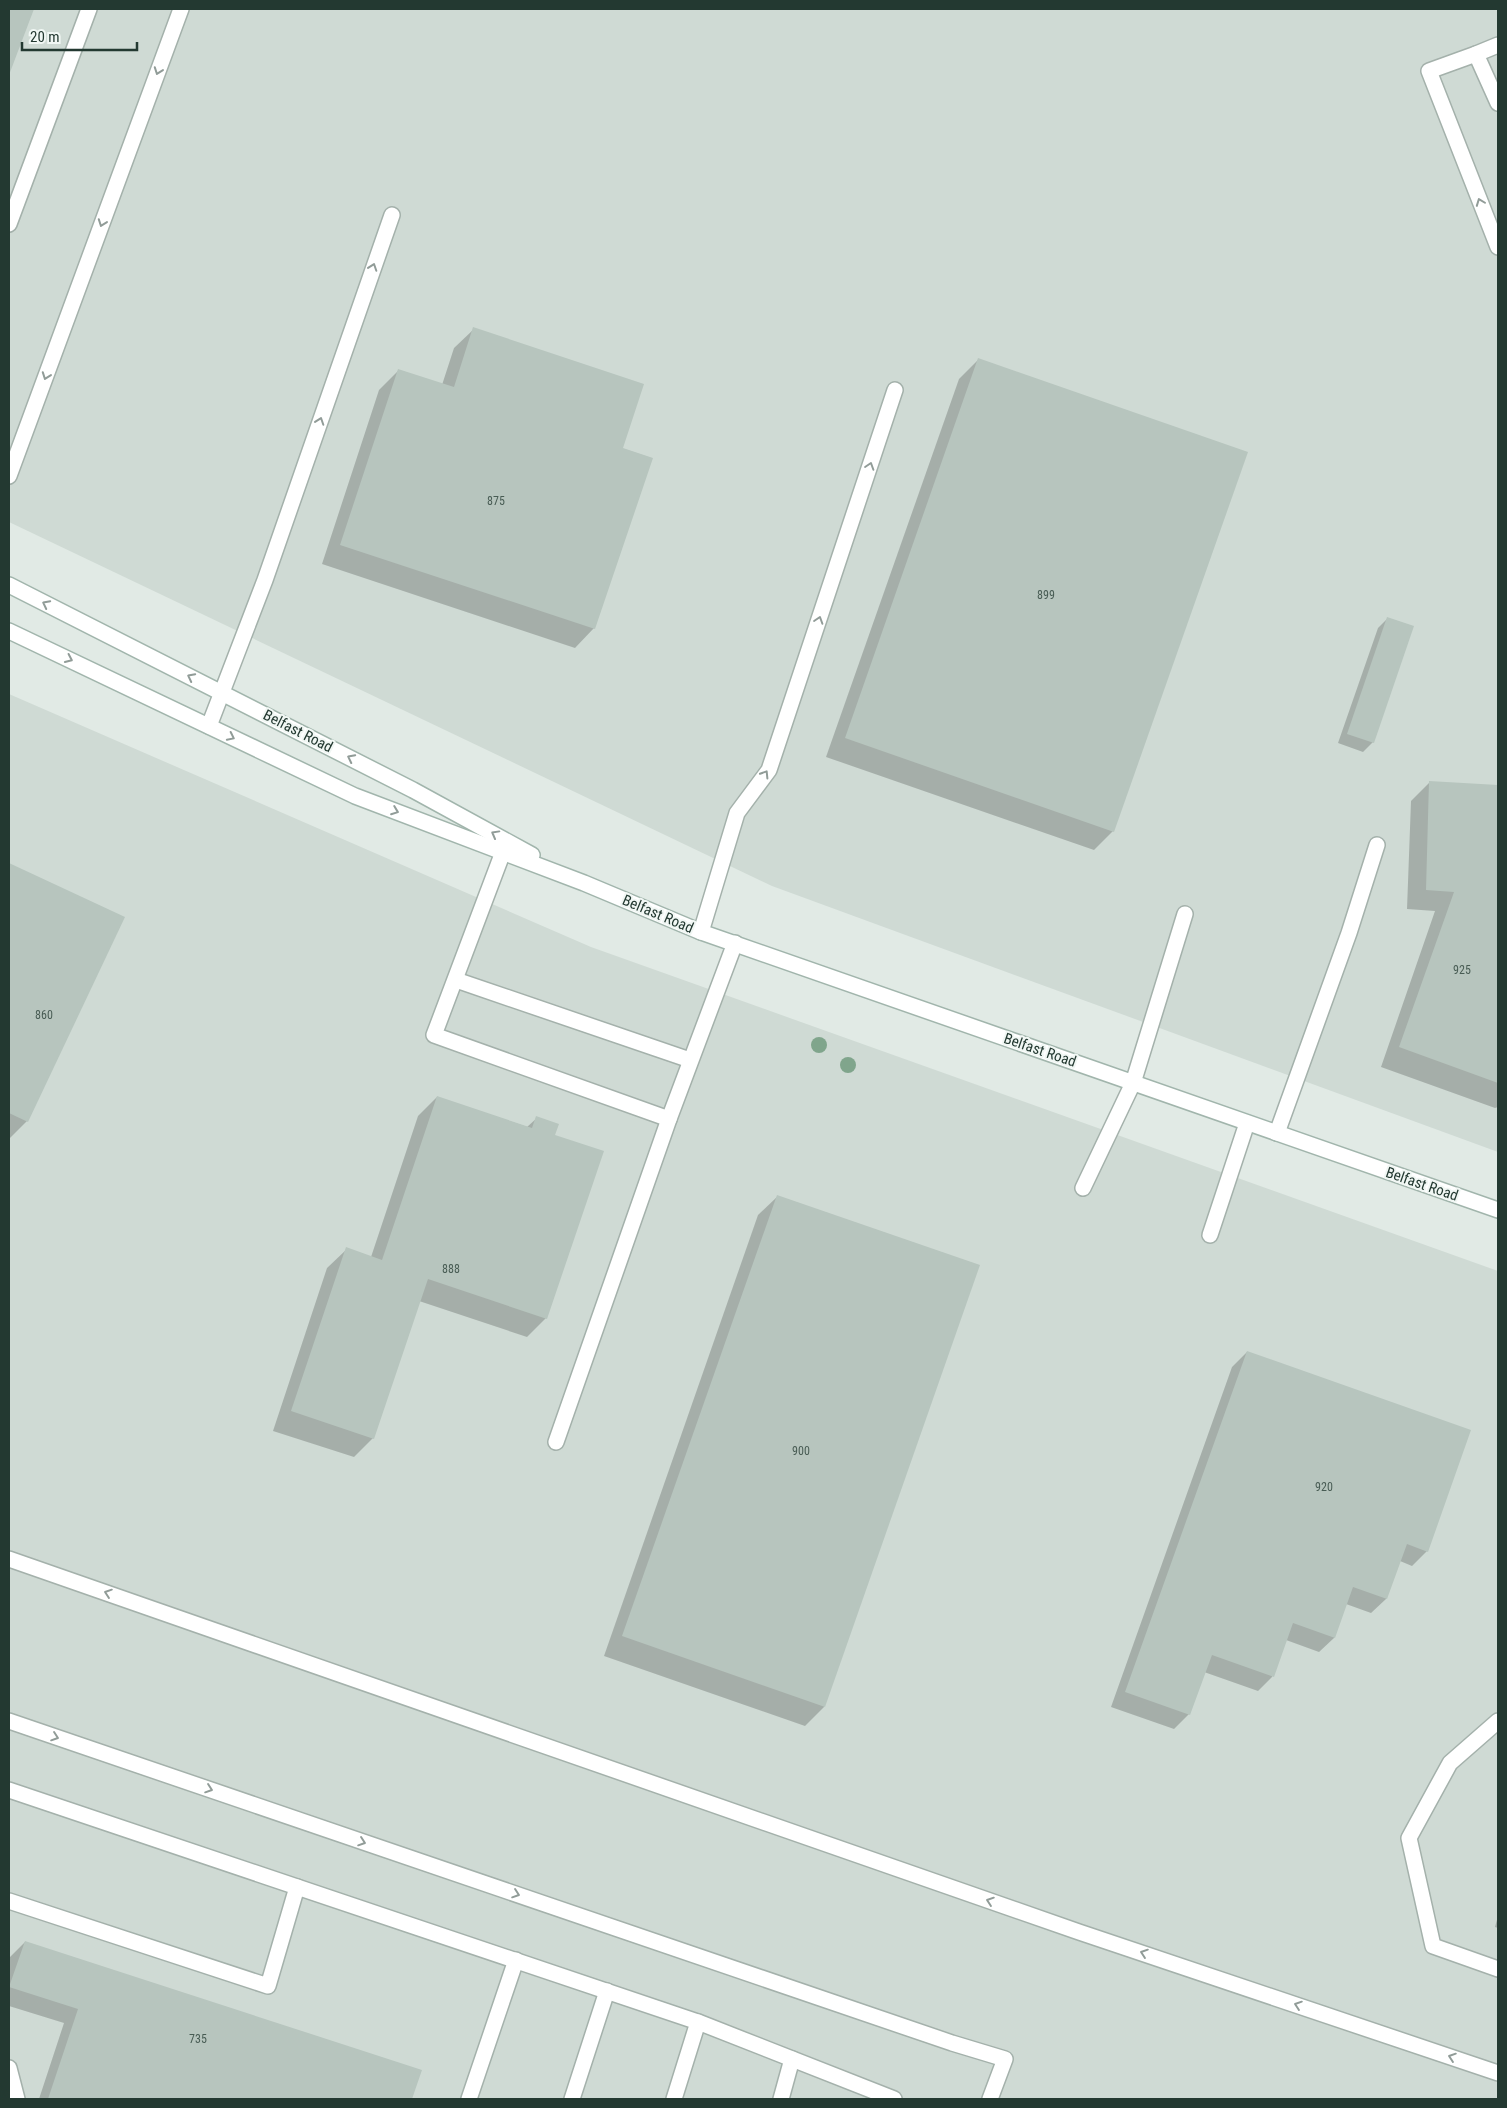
<svg xmlns="http://www.w3.org/2000/svg" width="1507" height="2108" font-family="'Roboto Condensed',sans-serif">
<style>
.built{fill:#cfdad4}
.shadow{fill:#0003}
.building{fill:#b7c5be}
.lines{fill:none;stroke-linecap:round;stroke-linejoin:round}
.lane-casing{stroke:#a4b1ab;stroke-width:18}
.secondary-casing{stroke:#a1b5ac;stroke-width:18}
.lane{stroke:#fff;stroke-width:15}
.secondary{stroke:#fff;stroke-width:15}
.tree{fill:#80a58c}
.oneway{stroke:#919c98}
.labels{text-anchor:middle;dominant-baseline:central;stroke-width:4;stroke-linejoin:round;paint-order:stroke}
.number-label{font-size:12px;fill:#485c54}
.street-label{font-size:15px;fill:#233931;stroke:#f1f7f4}
</style>
<rect width="100%" height="100%" fill="#e1eae5"/>
<!-- built -->
<g class="built">
<path d="M9 9H1498V1152L772 886 9 522Z"/>
<path d="M9 694 591 947 1498 1271V2099H9Z"/>
</g>
<!-- shadow -->
<g class="shadow">
<path d="M9 9H33L9 72Z"/>
<path d="M474 329 622 449 594 628 575 648 322 564 379 390 399 370 442 385 454 348Z"/>
<path d="M978 360 1113 831 1094 850 826 757 959 379Z"/>
<path d="M1388 618 1373 742 1363 752 1338 743 1378 628Z"/>
<path d="M1430 782 1498 786V1107L1495 1108 1381 1067 1435 911 1407 909 1411 801Z"/>
<path d="M9 864 123 918 27 1121 9 1139Z"/>
<path d="M437 1097 527 1127 537 1118 553 1135 546 1318 527 1337 419 1301 373 1438 354 1457 273 1431 327 1268 347 1249 371 1257 418 1116Z"/>
<path d="M778 1196 824 1707 805 1726 604 1656 758 1215Z"/>
<path d="M1247 1352 1427 1551 1412 1566 1400 1561 1386 1599 1371 1613 1346 1604 1334 1638 1319 1652 1286 1640 1272 1677 1258 1691 1204 1672 1189 1714 1174 1729 1111 1707 1232 1367Z"/>
<path d="M1498 1916V1928L1495 1927Z"/>
<path d="M25 1942 420 2071 411 2099H39L64 2023 9 2006V1962L10 1957Z"/>
</g>
<!-- building -->
<g class="building">
<path d="M9 9H34L9 75Z"/>
<path d="M473 327 644 384 623 448 653 458 595 629 340 545 398 369 454 387Z"/>
<path d="M978 358 1248 452 1114 832 845 738Z"/>
<path d="M1387 617 1414 626 1374 743 1347 734Z"/>
<path d="M1429 781 1498 785V1083L1399 1047 1454 892 1426 890Z"/>
<path d="M9 863 125 917 28 1122 9 1113Z"/>
<path d="M437 1096 532 1128 536 1116 559 1124 555 1135 604 1151 547 1319 428 1279 374 1439 291 1411 346 1247 382 1260Z"/>
<path d="M777 1195 980 1265 825 1707 622 1636Z"/>
<path d="M1247 1351 1471 1430 1428 1552 1407 1544 1387 1599 1353 1587 1335 1638 1293 1623 1274 1677 1212 1655 1190 1715 1125 1692Z"/>
<path d="M25 1941 422 2070 412 2099H48L78 2009 9 1987Z"/>
</g>
<g class="lines">
<defs>
<g id="lane">
<path d="M1498 45 1476 54 1498 103"/>
<path d="M1476 54 1429 71 1498 247"/>
<path d="M9 224 89 9"/>
<path d="M9 476 181 9"/>
<path d="M209 726 265 580 392 215"/>
<path d="M503 852 434 1035 669 1119"/>
<path d="M701 932 737 813 769 770 895 390"/>
<path d="M456 980 690 1060"/>
<path d="M1277 1133 1349 933 1377 845"/>
<path d="M1083 1188 1133 1083 1185 914"/>
<path d="M1210 1235 1247 1123"/>
<path d="M556 1442 669 1119 735 943"/>
<path d="M9 1559 1079 1932 1498 2073"/>
<path d="M9 1721 952 2043 1005 2059 990 2099"/>
<path d="M1498 1721 1450 1763 1409 1838 1433 1946 1498 1969"/>
<path d="M9 1790 698 2022"/>
<path d="M9 1901 268 1986 297 1887"/>
<path d="M9 2068 17 2099"/>
<path d="M469 2099 516 1960"/>
<path d="M572 2099 607 1991"/>
<path d="M674 2099 698 2022 894 2099"/>
<path d="M781 2099 792 2059"/>
</g>
<g id="secondary">
<path d="M9 585 413 790 532 855"/>
<path d="M9 631 355 796 584 883 701 932 1498 1210"/>
</g>
</defs>
<!-- lane casing -->
<use href="#lane" class="lane-casing"/>
<!-- secondary casing -->
<use href="#secondary" class="secondary-casing"/>
<!-- lane -->
<use href="#lane" class="lane"/>
<!-- secondary -->
<use href="#secondary" class="secondary"/>
</g>
<!-- trees -->
<g class="tree">
<circle cx="819" cy="1045" r="8"/>
<circle cx="848" cy="1065" r="8"/>
</g>
<!-- one-way arrows -->
<defs><path id="oneway-chevron" d="M-2-3.5L2.5 0L-2 3.5" fill="none" stroke-width="1.6" stroke-linecap="round" stroke-linejoin="round" transform="scale(1.25)"/></defs>
<g class="oneway">
<use href="#oneway-chevron" transform="translate(158 71) rotate(110)"/>
<use href="#oneway-chevron" transform="translate(1480 202) rotate(-111)"/>
<use href="#oneway-chevron" transform="translate(102 223) rotate(110)"/>
<use href="#oneway-chevron" transform="translate(373 267) rotate(-71)"/>
<use href="#oneway-chevron" transform="translate(46 376) rotate(110)"/>
<use href="#oneway-chevron" transform="translate(320 421) rotate(-71)"/>
<use href="#oneway-chevron" transform="translate(870 466) rotate(-72)"/>
<use href="#oneway-chevron" transform="translate(46 604) rotate(-153)"/>
<use href="#oneway-chevron" transform="translate(819 620) rotate(-72)"/>
<use href="#oneway-chevron" transform="translate(69 659) rotate(25)"/>
<use href="#oneway-chevron" transform="translate(191 677) rotate(-153)"/>
<use href="#oneway-chevron" transform="translate(231 737) rotate(26)"/>
<use href="#oneway-chevron" transform="translate(351 758) rotate(-153)"/>
<use href="#oneway-chevron" transform="translate(765 774) rotate(-58)"/>
<use href="#oneway-chevron" transform="translate(395 811) rotate(21)"/>
<use href="#oneway-chevron" transform="translate(495 834) rotate(-151)"/>
<use href="#oneway-chevron" transform="translate(108 1593) rotate(-161)"/>
<use href="#oneway-chevron" transform="translate(55 1737) rotate(19)"/>
<use href="#oneway-chevron" transform="translate(209 1789) rotate(19)"/>
<use href="#oneway-chevron" transform="translate(362 1842) rotate(19)"/>
<use href="#oneway-chevron" transform="translate(516 1894) rotate(19)"/>
<use href="#oneway-chevron" transform="translate(990 1901) rotate(-161)"/>
<use href="#oneway-chevron" transform="translate(1144 1953) rotate(-161)"/>
<use href="#oneway-chevron" transform="translate(1298 2005) rotate(-161)"/>
<use href="#oneway-chevron" transform="translate(1452 2057) rotate(-161)"/>
</g>
<g class="labels">
<!-- number labels -->
<g class="number-label">
<text x="496" y="501">875</text>
<text x="1046" y="595">899</text>
<text x="1462" y="970">925</text>
<text x="44" y="1015">860</text>
<text x="451" y="1269">888</text>
<text x="801" y="1451">900</text>
<text x="1324" y="1487">920</text>
<text x="198" y="2039">735</text>
</g>
<!-- street labels -->
<g class="street-label">
<text transform="translate(298 731) rotate(27)">Belfast Road</text>
<text transform="translate(658 914) rotate(23)">Belfast Road</text>
<text transform="translate(1040 1050) rotate(19)">Belfast Road</text>
<text transform="translate(1422 1184) rotate(19)">Belfast Road</text>
</g>
</g>
<!-- border -->
<rect width="1507" height="2108" fill="none" stroke="#233931" stroke-width="20"/>
<!-- scale -->
<path d="M22 42v8h115v-8" fill="none" stroke="#233931" stroke-width="2.5"/>
<text x="30" y="42" font-size="15" fill="#233931" stroke="#f1f7f4" stroke-width="4" paint-order="stroke">20 m</text>
</svg>
